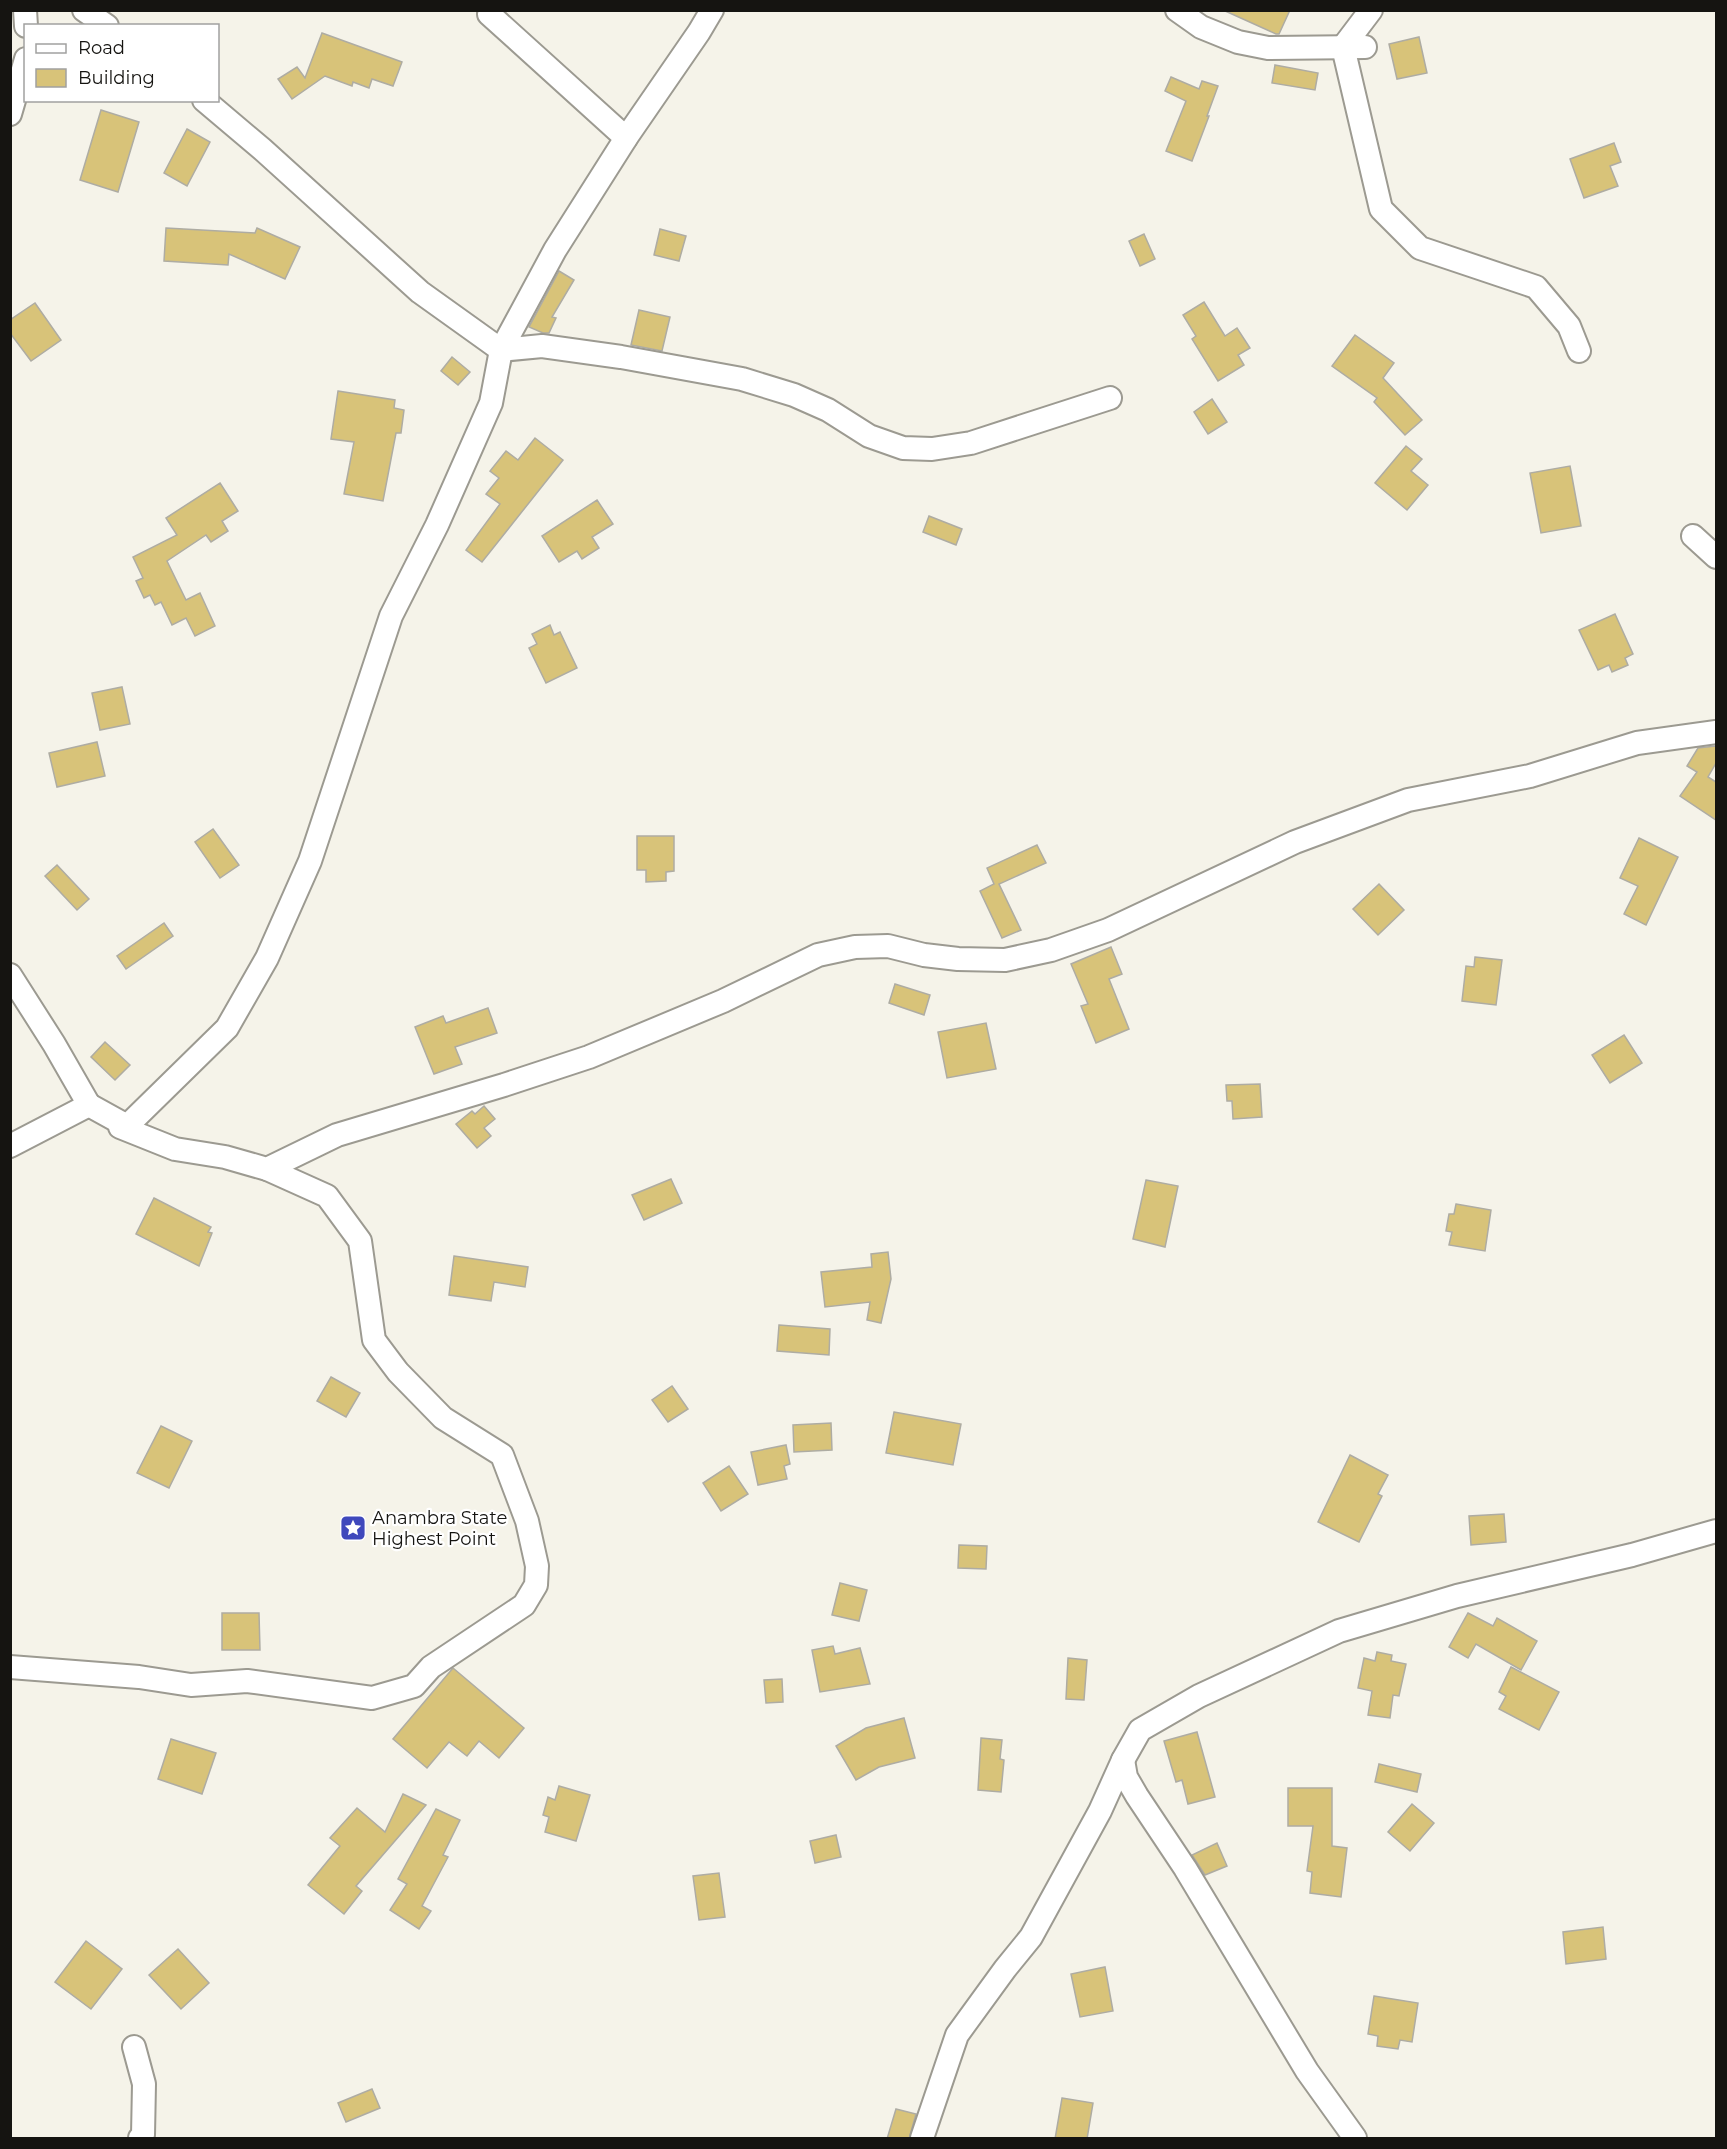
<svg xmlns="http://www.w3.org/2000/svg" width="1727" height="2149" font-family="Montserrat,sans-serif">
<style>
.building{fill:#d8c379;stroke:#aeaca3;stroke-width:1.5}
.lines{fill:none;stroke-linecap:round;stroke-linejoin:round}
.minor-casing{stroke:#9c9a91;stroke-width:26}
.minor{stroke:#fff;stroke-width:22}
.labels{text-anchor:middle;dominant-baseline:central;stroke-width:4.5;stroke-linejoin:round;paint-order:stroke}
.poi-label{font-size:18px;fill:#151411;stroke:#fff;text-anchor:start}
</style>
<rect width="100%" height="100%" fill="#f5f3e9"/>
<!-- building -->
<g class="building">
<path d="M1223 10H1290L1279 34H1276Z"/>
<path d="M322 33 402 62 393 86 372 79 369 88 353 82 352 86 325 76 292 99 278 79 297 67 305 78Z"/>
<path d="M1419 37 1427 73 1397 79 1389 44Z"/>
<path d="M1275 65 1318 73 1315 90 1272 83Z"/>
<path d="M1171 77 1199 89 1202 81 1218 86 1207 116H1209L1192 161 1166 151 1186 101 1165 91Z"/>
<path d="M101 110 139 122 118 192 80 180Z"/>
<path d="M187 129 210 142 187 186 164 173Z"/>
<path d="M1614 143 1621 162 1610 166 1618 186 1584 198 1570 159Z"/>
<path d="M166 228 255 233 257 228 300 247 285 279 229 254 228 265 164 261Z"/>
<path d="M660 229 686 236 679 261 654 255Z"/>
<path d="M1144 234 1155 259 1140 266 1129 241Z"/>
<path d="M559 271 574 280 552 317 556 318 549 333H543L529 327Z"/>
<path d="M1204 302 1225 336 1237 328 1250 348 1238 355 1244 365 1218 381 1192 339 1196 336 1183 315Z"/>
<path d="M35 303 61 340 31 361 10 333V320Z"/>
<path d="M639 310 670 317 662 351 631 345Z"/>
<path d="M1355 335 1394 363 1383 378 1422 420 1405 435 1374 402 1377 398 1332 366Z"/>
<path d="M452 357 470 372 458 385 441 371Z"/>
<path d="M338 391 395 400 394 408 404 410 401 433H396L383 501 344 494 354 442 331 439Z"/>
<path d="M1212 399 1227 422 1208 434 1194 412Z"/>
<path d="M535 438 563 460 482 562 466 550 500 504 486 494 499 478 490 471 506 451 518 460Z"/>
<path d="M1406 446 1422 459 1411 471 1428 485 1407 510 1375 483Z"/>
<path d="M1570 466 1581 526 1541 533 1530 473Z"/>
<path d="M220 483 238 511 222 521 228 531 211 542 206 535 167 561 186 600 200 593 215 626 195 636 186 618 172 625 161 602 155 605 150 595 144 598 136 581 143 578 133 557 177 535 166 518Z"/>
<path d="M597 500 613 524 592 537 599 548 582 559 577 551 559 562 542 536Z"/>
<path d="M929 516 962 529 956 545 923 532Z"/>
<path d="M1615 614 1633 654 1625 658 1628 665 1612 672 1609 665 1598 670 1579 630Z"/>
<path d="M550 625 554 635 560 632 577 668 546 683 529 648 537 644 532 634Z"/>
<path d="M122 687 130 724 100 730 92 693Z"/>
<path d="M97 742 105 776 57 787 49 753Z"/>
<path d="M1716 746V763L1708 777 1716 782V820L1680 796 1697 772 1687 766 1698 748Z"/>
<path d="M213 829 239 865 220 878 195 842Z"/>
<path d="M637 836H674V871L666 872V881L646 882V870H637Z"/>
<path d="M1639 838 1678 857 1646 925 1624 914 1638 886 1620 878Z"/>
<path d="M1037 845 1046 863 999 884 1021 930 1002 938 980 891 994 884 987 868Z"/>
<path d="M57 865 89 899 77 910 45 876Z"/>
<path d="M1379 884 1404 910 1378 935 1353 909Z"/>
<path d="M164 923 173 936 126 969 117 956Z"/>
<path d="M1111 947 1122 974 1109 979 1129 1029 1096 1043 1081 1006 1088 1004 1071 964Z"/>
<path d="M1475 957 1502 960 1496 1005 1462 1001 1466 966 1474 967Z"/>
<path d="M895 984 930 995 924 1015 889 1003Z"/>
<path d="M488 1008 497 1033 455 1047 462 1064 434 1074 415 1027 443 1016 446 1023Z"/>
<path d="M986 1023 996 1069 947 1078 938 1032Z"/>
<path d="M1624 1035 1642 1063 1610 1083 1592 1055Z"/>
<path d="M105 1042 130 1065 115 1080 91 1057Z"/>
<path d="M1260 1084 1262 1117 1233 1119 1232 1101H1227L1226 1085Z"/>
<path d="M484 1106 495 1119 484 1128 491 1136 477 1148 456 1124 472 1111 475 1114Z"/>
<path d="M671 1179 682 1203 644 1220 632 1195Z"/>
<path d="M1146 1180 1178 1186 1165 1247 1133 1239Z"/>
<path d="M154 1198 211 1227 208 1232 212 1233 199 1266 136 1234Z"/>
<path d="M1456 1204 1491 1210 1485 1251 1449 1245 1452 1232 1446 1231 1449 1214H1454Z"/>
<path d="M888 1252 891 1279 881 1323 867 1320 870 1302 825 1307 821 1272 872 1267 871 1254Z"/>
<path d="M454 1256 528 1267 525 1287 494 1282 491 1301 449 1295Z"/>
<path d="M779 1325 830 1329 829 1355 777 1351Z"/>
<path d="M331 1377 360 1393 346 1417 317 1401Z"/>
<path d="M672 1386 688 1409 668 1422 652 1400Z"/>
<path d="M894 1412 961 1424 953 1465 886 1453Z"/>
<path d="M831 1423 832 1450 794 1452 793 1425Z"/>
<path d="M161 1426 192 1441 169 1488 137 1473Z"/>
<path d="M786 1445 790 1464 784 1466 787 1479 758 1485 751 1452Z"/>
<path d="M1350 1455 1388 1475 1378 1494 1382 1496 1359 1542 1318 1522Z"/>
<path d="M729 1466 748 1494 721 1511 703 1483Z"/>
<path d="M1504 1514 1506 1542 1471 1545 1469 1516Z"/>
<path d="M959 1545 987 1546 986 1569 958 1568Z"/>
<path d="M840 1583 867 1590 859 1621 832 1615Z"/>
<path d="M222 1613H259L260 1650H222Z"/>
<path d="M1468 1613 1493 1626 1497 1618 1537 1641 1521 1670 1476 1644 1468 1658 1449 1647Z"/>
<path d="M833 1646 835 1654 860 1648 870 1684 820 1692 812 1650Z"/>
<path d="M1377 1652 1392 1655 1391 1661 1406 1664 1399 1696 1393 1695 1390 1718 1368 1715 1372 1691 1358 1688 1364 1658 1375 1661Z"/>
<path d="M1068 1658 1087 1660 1084 1700 1066 1699Z"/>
<path d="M1511 1667 1559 1692 1539 1730 1499 1709 1506 1696 1499 1692Z"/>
<path d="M453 1668 524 1728 499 1758 479 1741 467 1756 449 1742 427 1768 393 1739Z"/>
<path d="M782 1679 783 1702 766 1703 764 1680Z"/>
<path d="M904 1718 915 1758 879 1767 856 1780 836 1746 866 1728Z"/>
<path d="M1197 1732 1215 1797 1188 1804 1182 1780 1176 1782 1164 1741Z"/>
<path d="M981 1738 1002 1740 1000 1759 1004 1760 1001 1792 978 1790Z"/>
<path d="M171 1739 216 1753 202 1794 158 1779Z"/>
<path d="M1379 1764 1421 1774 1417 1792 1375 1782Z"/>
<path d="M559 1786 590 1795 576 1841 545 1832 549 1817 543 1815 548 1797 555 1800Z"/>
<path d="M1288 1788H1332V1846L1347 1848 1341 1897 1310 1893 1312 1872 1307 1871 1313 1826H1288Z"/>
<path d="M403 1794 426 1805 356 1886 362 1891 344 1914 308 1885 340 1846 330 1838 357 1808 385 1832Z"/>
<path d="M1412 1804 1434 1823 1410 1851 1388 1832Z"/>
<path d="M436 1809 460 1820 443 1855 448 1857 422 1906 431 1911 419 1929 390 1910 407 1884 398 1879Z"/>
<path d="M836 1835 841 1857 815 1863 810 1841Z"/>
<path d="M1217 1843 1227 1866 1205 1875 1192 1855Z"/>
<path d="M719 1873 725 1917 699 1920 693 1876Z"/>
<path d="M1603 1927 1606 1959 1566 1964 1563 1932Z"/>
<path d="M86 1941 122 1969 91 2009 55 1982Z"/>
<path d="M178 1949 209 1983 181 2009 149 1975Z"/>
<path d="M1105 1967 1113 2011 1080 2017 1071 1974Z"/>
<path d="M1374 1996 1418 2003 1412 2042 1400 2040 1398 2049 1377 2046 1378 2036 1368 2034Z"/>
<path d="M372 2089 380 2108 346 2122 338 2103Z"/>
<path d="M1062 2098 1093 2103 1087 2139H1055Z"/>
<path d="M896 2109 916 2114 909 2139H887Z"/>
</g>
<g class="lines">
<defs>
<g id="minor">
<path d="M25 10 26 26"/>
<path d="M84 10 107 26"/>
<path d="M1177 10 1201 27 1238 42 1268 48 1365 47"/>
<path d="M1371 10 1343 47 1381 209 1420 248 1536 287 1569 326 1579 351"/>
<path d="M489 14 626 138"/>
<path d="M204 100 262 149 420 292 501 350 542 346 621 357 742 379 794 395 828 410 869 436 903 448 932 449 971 443 1110 398"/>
<path d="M10 114 26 59"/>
<path d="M1693 536 1716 557"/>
<path d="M10 975 54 1044 89 1105"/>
<path d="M127 1126 120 1127 175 1149 225 1157 267 1169 337 1135 504 1085 589 1057 723 1001 818 955 855 947 888 946 924 955 958 959 1005 960 1051 950 1108 930 1295 842 1408 800 1530 776 1637 743 1716 732"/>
<path d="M10 1146 89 1105 127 1126 227 1028 267 958 310 861 391 616 437 525 491 403 501 350 555 250 626 138 699 32 712 10"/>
<path d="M10 1667 139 1677 191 1685 247 1681 372 1698 414 1686 431 1667 524 1605 536 1585 537 1566 527 1521 502 1455 443 1418 398 1372 374 1340 360 1241 327 1196 267 1169"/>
<path d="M1123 1760 1126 1777 1137 1796 1185 1868 1307 2071 1355 2138"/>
<path d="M134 2047 144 2084 143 2135 140 2138"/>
<path d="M922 2138 957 2035 1005 1969 1031 1937 1100 1811 1123 1760 1140 1730 1199 1696 1339 1631 1457 1596 1632 1555 1716 1531"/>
</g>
</defs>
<!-- minor casing -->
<use href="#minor" class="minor-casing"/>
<!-- minor -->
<use href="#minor" class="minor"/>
</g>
<!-- icons -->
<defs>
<symbol id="sight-square" viewBox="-11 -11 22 22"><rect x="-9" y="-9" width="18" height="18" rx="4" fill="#3f48bc" stroke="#fff"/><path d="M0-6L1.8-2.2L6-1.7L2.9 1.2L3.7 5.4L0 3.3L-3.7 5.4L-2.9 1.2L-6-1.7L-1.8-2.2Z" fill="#fff"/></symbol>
</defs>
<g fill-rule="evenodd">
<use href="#sight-square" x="338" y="1513" width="30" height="30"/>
</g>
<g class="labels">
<!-- poi labels -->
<g class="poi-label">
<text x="372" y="1518">Anambra State<tspan x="372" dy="21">Highest Point</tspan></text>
</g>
</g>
<!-- border -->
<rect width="1727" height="2149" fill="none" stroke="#151411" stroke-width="24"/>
<!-- legend -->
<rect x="24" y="24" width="195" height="78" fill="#ffffff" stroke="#a1a1a0" stroke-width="1.5"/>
<rect x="36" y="44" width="30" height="9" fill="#ffffff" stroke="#a1a1a0" stroke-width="1.5"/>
<text x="78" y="54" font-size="18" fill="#151411">Road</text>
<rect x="36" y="69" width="30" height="18" fill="#d8c379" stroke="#a1a1a0" stroke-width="1.5"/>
<text x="78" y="84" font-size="18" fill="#151411">Building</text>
</svg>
